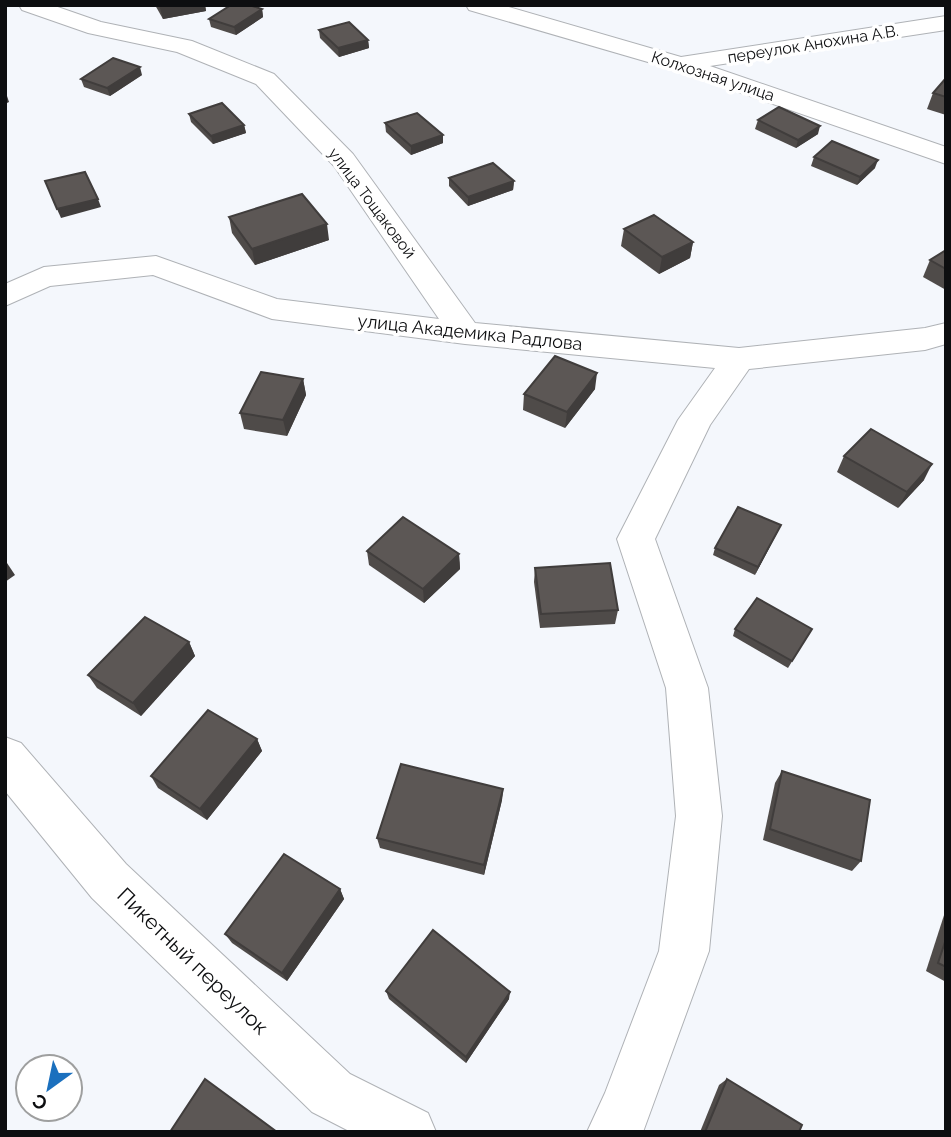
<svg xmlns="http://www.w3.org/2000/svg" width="951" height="1137" font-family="Raleway,sans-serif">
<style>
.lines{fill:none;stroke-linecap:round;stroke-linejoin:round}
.street-casing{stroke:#afb2b6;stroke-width:2}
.street{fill:#fff;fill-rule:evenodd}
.wall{fill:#4f4b49}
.shaded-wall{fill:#403d3c}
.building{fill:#5c5755;stroke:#403d3c;stroke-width:2}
.labels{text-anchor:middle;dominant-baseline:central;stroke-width:7;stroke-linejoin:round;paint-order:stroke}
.far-street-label{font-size:16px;fill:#0d0e10;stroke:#fff}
.street-label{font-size:18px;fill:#0d0e10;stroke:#fff}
.near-street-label{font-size:21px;fill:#0d0e10;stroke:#fff}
</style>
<rect width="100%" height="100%" fill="#f4f7fc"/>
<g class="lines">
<defs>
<g id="street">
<path d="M19 5H52L101 22 192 41 274 74 353 154 475 323 739 348 925 328 946 323V344L925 350 749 369 710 425 655 539 708 688 722 816 709 951 643 1132H587L605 1093 659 951 676 816 666 688 617 539 678 420 715 368 465 344 272 319 153 275 50 286 5 306V284L44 267 156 256 277 299 439 319 334 166 256 84 177 52 88 33 22 10Z"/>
<path d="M466 5H502L681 57 946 16V30L710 66 946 147V164L672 69 469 10Z"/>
<path d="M5 737 21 743 126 864 350 1074 428 1113 436 1132H351L312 1112 92 898 5 791Z"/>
</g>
</defs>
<!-- street casing -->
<use href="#street" class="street-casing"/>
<!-- street -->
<use href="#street" class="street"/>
</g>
<!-- wall -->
<g class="wall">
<path d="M155 5H205L206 11 163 19Z"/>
<path d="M262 9 263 17 236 35 211 27 209 19Z"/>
<path d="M319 30 368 40 369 48 339 57 320 38Z"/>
<path d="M142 75 110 96 84 87 81 79Z"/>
<path d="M946 78V115L927 109 933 93Z"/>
<path d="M189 114 244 125 246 133 213 144 191 122Z"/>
<path d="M758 120 818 134 796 148 755 129Z"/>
<path d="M385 123 443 143 411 155 386 132Z"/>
<path d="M814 157 875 168 857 185 811 166Z"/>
<path d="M449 178 514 181 513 190 468 206 449 186Z"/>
<path d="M229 217 329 240 255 265 232 233Z"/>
<path d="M624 229 693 242 690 258 659 274 621 246Z"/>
<path d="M946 250V290L923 277 930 260Z"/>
<path d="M303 379 306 395 287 436 244 429 240 413Z"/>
<path d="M595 389 565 428 523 410 524 394Z"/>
<path d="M844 456 924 480 898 508 837 472Z"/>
<path d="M781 525 755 575 713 555 715 548Z"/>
<path d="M367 551 459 554 460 569 424 603 369 565Z"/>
<path d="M535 568 618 610 615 624 540 628 534 582Z"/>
<path d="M735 629H812L788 668 733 636Z"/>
<path d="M189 642 195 656 141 716 97 688 88 675Z"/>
<path d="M257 739 262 751 207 820 158 788 151 776Z"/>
<path d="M782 771 861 861 852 871 763 840 775 783Z"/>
<path d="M503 789 502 800 484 875 380 848 377 838Z"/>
<path d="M340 889 344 899 287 981 232 943 225 934Z"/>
<path d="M946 909V982L926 971Z"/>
<path d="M386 991 509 999 466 1063 389 999Z"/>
<path d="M727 1079 799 1132H700L719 1085Z"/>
</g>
<!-- shaded-wall -->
<g class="shaded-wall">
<path d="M159 5H205L206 11 163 19Z"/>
<path d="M262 9 263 17 236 35 234 27Z"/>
<path d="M368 40 369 48 339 57 338 48Z"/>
<path d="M140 67 142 75 110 96 107 88Z"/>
<path d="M6 93 9 102 5 104V94Z"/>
<path d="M244 125 246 133 213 144 211 136Z"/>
<path d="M820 126 818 134 796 148 798 140Z"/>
<path d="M443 135V143L411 155V146Z"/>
<path d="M878 160 875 168 857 185 860 177Z"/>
<path d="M514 181 513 190 468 206V197Z"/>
<path d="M98 199 101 207 61 218 57 209Z"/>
<path d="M327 224 329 240 255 265 252 249Z"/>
<path d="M693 242 690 258 659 274 662 257Z"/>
<path d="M597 373 595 389 565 428 567 412Z"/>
<path d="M303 379 306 395 287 436 283 420Z"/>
<path d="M932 464 924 480 898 508 907 492Z"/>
<path d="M781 525 777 533 755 575 758 567Z"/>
<path d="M459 554 460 569 424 603 423 589Z"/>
<path d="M5 560 15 575 5 582Z"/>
<path d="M189 642 195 656 141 716 133 703Z"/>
<path d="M257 739 262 751 207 820 200 809Z"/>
<path d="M503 789 502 800 484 875V865Z"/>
<path d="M340 889 344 899 287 981 282 973Z"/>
<path d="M510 992 509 999 466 1063V1057Z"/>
</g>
<!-- building -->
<g class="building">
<path d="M231 5H249L262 9 234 27 209 19Z"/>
<path d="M349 22 368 40 338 48 319 30Z"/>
<path d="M113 58 140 67 107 88 81 79Z"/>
<path d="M946 78V97L933 93Z"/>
<path d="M222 103 244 125 211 136 189 114Z"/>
<path d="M779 107 820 126 798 140 758 120Z"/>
<path d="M417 113 443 135 411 146 385 123Z"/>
<path d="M832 141 878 160 860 177 814 157Z"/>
<path d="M493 163 514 181 468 197 449 178Z"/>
<path d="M85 172 98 199 57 209 45 181Z"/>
<path d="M302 194 327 224 252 249 229 217Z"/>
<path d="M654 215 693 242 662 257 624 229Z"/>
<path d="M946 250V269L930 260Z"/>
<path d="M555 356 597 373 567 412 524 394Z"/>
<path d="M261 372 303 379 283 420 240 413Z"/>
<path d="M871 429 932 464 907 492 844 456Z"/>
<path d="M738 507 781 525 758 567 715 548Z"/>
<path d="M403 517 459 554 423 589 367 551Z"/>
<path d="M610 563 618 610 541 614 535 568Z"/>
<path d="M757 598 812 629 792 661 735 629Z"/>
<path d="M145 617 189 642 133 703 88 675Z"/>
<path d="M208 710 257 739 200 809 151 776Z"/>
<path d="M401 764 503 789 484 865 377 838Z"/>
<path d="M782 771 870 800 861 861 770 829Z"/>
<path d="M284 854 340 889 282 973 225 934Z"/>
<path d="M433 930 510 992 466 1057 386 991Z"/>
<path d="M946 939V967L938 963Z"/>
<path d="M205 1079 277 1132H170Z"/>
<path d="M727 1079 802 1125 799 1132H705Z"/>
</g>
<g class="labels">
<!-- far-street labels -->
<g class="far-street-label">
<text transform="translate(813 44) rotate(-9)">переулок Анохина А.В.</text>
<text transform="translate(713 76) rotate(18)">Колхозная улица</text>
<text transform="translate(372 203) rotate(53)">улица Тощаковой</text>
</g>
<!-- street labels -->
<g class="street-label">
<text transform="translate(470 332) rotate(6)">улица Академика Радлова</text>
</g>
<!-- near-street labels -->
<g class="near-street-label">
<text transform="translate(193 961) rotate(44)">Пикетный переулок</text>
</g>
</g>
<!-- border -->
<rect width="951" height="1137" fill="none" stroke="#0d0e10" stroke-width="14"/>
<!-- north arrow -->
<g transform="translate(49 1088) rotate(213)"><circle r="33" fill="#ffffff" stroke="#9e9f9f" stroke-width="2"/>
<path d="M0-5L12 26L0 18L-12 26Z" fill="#1b70be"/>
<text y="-10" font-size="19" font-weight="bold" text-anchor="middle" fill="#0d0e10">С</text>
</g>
</svg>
